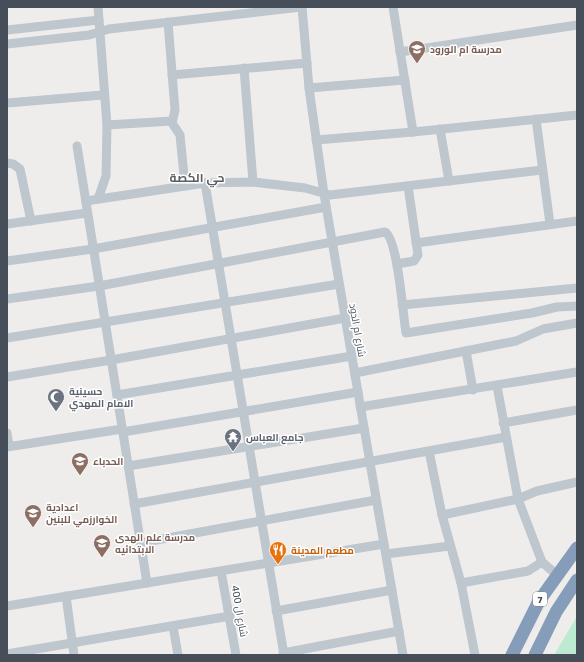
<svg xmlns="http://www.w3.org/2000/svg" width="584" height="662" font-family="'Golos Text',Cairo,sans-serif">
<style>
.green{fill:#bcebd1}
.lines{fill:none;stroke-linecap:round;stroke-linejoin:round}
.minor{stroke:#bec6ce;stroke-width:9}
.highway{stroke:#869db9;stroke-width:13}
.labels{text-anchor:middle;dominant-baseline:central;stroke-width:3;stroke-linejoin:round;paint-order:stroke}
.shield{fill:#fff;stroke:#7e848b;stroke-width:1}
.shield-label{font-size:9px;font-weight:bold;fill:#464f59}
.education-label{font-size:10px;font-weight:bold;fill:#785e54;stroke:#fff;text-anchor:start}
.street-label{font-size:10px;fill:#464f59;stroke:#fff}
.worship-label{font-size:10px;font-weight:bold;fill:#5b616d;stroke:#fff;text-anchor:start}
.food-label{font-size:10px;font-weight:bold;fill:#c56008;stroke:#fff;text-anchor:start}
.quarter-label{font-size:12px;font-weight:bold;fill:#5a5d61;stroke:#fff}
</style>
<rect width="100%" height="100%" fill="#efedec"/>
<!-- green -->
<path class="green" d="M577 616V655H554Z"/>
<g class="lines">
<!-- minor -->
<g class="minor">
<path d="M98 7 107 125 106 176 98 199"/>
<path d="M302 7 309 88 324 194 403 655"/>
<path d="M393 7 413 132"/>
<path d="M168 22 175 110 172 123 180 135 185 186"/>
<path d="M7 30 99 20"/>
<path d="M7 44 89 35 109 29 301 7"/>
<path d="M400 52 577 25"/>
<path d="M244 68 253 182"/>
<path d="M172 75 307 63"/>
<path d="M309 88 405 80"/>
<path d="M7 103 103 95"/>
<path d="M536 119 550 224"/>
<path d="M107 125 172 121"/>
<path d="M440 129 449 181"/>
<path d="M316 140 413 132 577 115"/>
<path d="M77 146 147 583"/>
<path d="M7 163 13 164 20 169 31 221"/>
<path d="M205 183 284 655"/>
<path d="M86 201 205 183 253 182 305 188 330 195 542 170"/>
<path d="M7 224 87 213"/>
<path d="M416 243 577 221"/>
<path d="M7 261 93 249 326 207"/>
<path d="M397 264 414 261 418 255 408 186"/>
<path d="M7 299 99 286 385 232C398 239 403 316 406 333L532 313 557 307 577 306"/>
<path d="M402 305 577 288"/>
<path d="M7 338 339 284"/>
<path d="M466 351 473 390"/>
<path d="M355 373 516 341 543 329 577 323"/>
<path d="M7 377 111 360 345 318"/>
<path d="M117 395 352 356"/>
<path d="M360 407 577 372"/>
<path d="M503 423 577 410"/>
<path d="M123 432 358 392"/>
<path d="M7 433 9 446"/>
<path d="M7 447 122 429"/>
<path d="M429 451 442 515 461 583 475 655"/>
<path d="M128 466 364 428"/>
<path d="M134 504 506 437"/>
<path d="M442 515 518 499 537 491 577 482"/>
<path d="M140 543 376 500"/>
<path d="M386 554 450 546"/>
<path d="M542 562 557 575"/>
<path d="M221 571 236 655"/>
<path d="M461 583 528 571 542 562 518 499 497 386"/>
<path d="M66 596 74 655"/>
<path d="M7 606 384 544"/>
<path d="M276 611 392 590"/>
<path d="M173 626 178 655"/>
<path d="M283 653 399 631"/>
<path d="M7 654 230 616"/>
</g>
<!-- highway -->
<g class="highway">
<path d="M512 655 539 601 577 548"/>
<path d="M535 655 556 612 577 580"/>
</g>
</g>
<!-- icons -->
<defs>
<symbol id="school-pin" viewBox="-11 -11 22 30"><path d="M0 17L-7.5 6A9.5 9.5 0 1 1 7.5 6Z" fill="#8d6e63" stroke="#fff"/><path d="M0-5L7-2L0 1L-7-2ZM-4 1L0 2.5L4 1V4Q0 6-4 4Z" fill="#fff"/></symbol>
<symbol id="mosque-pin" viewBox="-11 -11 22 30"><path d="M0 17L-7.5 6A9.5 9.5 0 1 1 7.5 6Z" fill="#6b7280" stroke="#fff"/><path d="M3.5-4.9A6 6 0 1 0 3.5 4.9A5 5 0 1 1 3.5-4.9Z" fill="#fff"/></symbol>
<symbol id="temple-pin" viewBox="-11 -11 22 30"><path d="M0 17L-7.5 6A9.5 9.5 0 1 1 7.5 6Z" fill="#6b7280" stroke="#fff"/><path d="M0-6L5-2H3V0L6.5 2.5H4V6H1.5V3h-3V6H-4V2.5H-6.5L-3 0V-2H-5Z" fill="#fff"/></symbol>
<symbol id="restaurant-pin" viewBox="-11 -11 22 30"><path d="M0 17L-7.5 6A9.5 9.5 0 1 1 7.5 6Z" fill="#e8710a" stroke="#fff"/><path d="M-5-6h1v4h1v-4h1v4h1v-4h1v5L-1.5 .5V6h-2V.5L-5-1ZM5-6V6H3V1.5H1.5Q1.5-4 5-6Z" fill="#fff"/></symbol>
</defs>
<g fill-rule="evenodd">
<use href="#school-pin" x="407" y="39" width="20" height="27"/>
<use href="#mosque-pin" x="46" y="387" width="20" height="27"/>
<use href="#temple-pin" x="223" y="427" width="20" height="27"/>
<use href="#school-pin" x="70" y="451" width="20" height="27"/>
<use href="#school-pin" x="23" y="503" width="20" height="27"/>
<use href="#school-pin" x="92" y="533" width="20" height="27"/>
<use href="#restaurant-pin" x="268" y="540" width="20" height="27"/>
</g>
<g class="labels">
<!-- shield labels -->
<rect class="shield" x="533" y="592" width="14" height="14" rx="3"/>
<g class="shield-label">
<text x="540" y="599">7</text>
</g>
<!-- education labels -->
<g class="education-label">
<text x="430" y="49">مدرسة ام الورود</text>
<text x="93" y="461">الحدباء</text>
<text x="46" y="507">اعدادية<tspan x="46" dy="12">الخوارزمي للبنين</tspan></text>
<text x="115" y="537">مدرسة علم الهدى<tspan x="115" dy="12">الابتدائيه</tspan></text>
</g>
<!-- street labels -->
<g class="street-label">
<text transform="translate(358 330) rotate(80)">شارع ام الدود</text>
<text transform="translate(240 611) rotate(80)">شارع ال 400</text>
</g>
<!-- worship labels -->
<g class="worship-label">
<text x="69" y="391">حسينية<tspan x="69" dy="12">الامام المهدي</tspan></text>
<text x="246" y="437">جامع العباس</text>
</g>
<!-- food labels -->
<g class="food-label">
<text x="291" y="550">مطعم المدينة</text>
</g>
<!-- quarter labels -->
<g class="quarter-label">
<text x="197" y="177">حي الكصة</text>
</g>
</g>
<!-- border -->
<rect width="584" height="662" fill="none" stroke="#464f59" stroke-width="16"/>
</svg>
